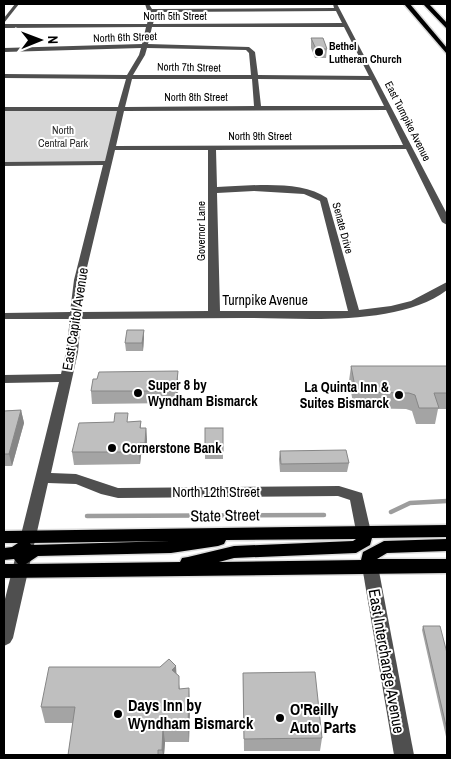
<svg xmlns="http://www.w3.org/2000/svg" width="451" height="759" font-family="'Archivo Narrow',sans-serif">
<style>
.green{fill:#d6d6d6}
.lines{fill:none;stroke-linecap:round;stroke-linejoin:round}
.stream{stroke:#9d9d9d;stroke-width:4.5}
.major-casing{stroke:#dbdbdb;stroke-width:3}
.highway-casing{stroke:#dbdbdb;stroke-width:3}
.minor{fill:#4f4f4f;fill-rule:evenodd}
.major{fill:#000;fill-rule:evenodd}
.highway{fill:#000;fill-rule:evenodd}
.wall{fill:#a4a4a4}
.shaded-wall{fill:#868686}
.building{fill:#bfbfbf;stroke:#868686}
.poi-dot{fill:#000;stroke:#fff;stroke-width:2}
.labels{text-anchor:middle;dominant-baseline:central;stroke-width:4;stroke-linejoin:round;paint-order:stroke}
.far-street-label{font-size:11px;fill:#000;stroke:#fff}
.far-poi-label{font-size:11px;font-weight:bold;fill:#000;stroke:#fff;text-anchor:start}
.far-park-label{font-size:11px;fill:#2d2d2d;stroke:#fff}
.street-label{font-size:14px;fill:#000;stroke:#fff}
.poi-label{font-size:14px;font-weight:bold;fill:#000;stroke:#fff;text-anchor:start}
.near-street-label{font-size:16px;fill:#000;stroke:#fff}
.near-poi-label{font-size:16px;font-weight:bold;fill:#000;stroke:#fff;text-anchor:start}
</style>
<rect width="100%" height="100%" fill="#fff"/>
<!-- green -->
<path class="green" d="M122 108 108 163 4 164V109Z"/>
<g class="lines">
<!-- stream -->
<g class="stream">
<path d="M391 512 410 503 447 501"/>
<path d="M87 516 324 515"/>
</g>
<defs>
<path id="major" d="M447 525V537L372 538 370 545 356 553 234 558 219 562 361 560 363 552 384 541 447 539V551L387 553 377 559H447V573L4 578V564H18L14 559 4 560V548L12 547 18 543H4V531ZM356 539 353 541 234 546 188 557 182 558 180 562 26 564 38 556 171 553 218 546 224 544 226 540ZM171 541 31 545 30 543Z"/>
<g id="highway">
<path d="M404 4H410L447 48V54Z"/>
<path d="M423 4H429L447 23V29Z"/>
</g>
</defs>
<!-- major casing -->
<use href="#major" class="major-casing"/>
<!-- highway casing -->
<use href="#highway" class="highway-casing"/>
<!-- minor -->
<g class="minor">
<path d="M15 4H19L4 23V18Z"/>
<path d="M145 4H149L152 9 334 8 333 4H337L447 214V225L442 222 406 149 216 150 217 187C249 186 300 179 327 198L359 310 391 306 411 301 447 282V290C398 327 304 318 244 318 190 318 135 319 81 319L78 352 51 473 76 474 118 488 339 486 362 493 371 532 369 536 363 538 357 536 350 500 338 496 118 498 101 494 76 484 48 483 13 638 10 643 4 646V603L59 382 4 383V375L61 374 66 352 70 319H4V313L70 312 74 280 103 165 4 166V162L105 161 117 111H4V107H118L126 79 4 78V74L127 75 139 55 141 48 4 52V48L142 44 146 27 4 28V24H147L149 16ZM336 11 342 23 153 24 155 16 153 12ZM152 27H344L369 76 258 75 255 52 249 47 148 44ZM147 48 246 50 249 53 251 75H133L145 55ZM132 79H252L254 106 125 107ZM258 79 371 80 384 106H261ZM386 110 403 145 116 146 124 111ZM115 150H208V311L81 312 84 280ZM254 191 304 194 320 201 348 311H220L217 193Z"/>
<path d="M370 559 376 561 378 566 414 755H394L362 566 364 561Z"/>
</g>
<!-- major -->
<use href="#major" class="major"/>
<!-- highway -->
<use href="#highway" class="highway"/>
</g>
<!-- wall -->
<g class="wall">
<path d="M311 38 327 49 326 58H315L311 48Z"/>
<path d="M144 330V337L143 351H126L125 343Z"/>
<path d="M351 366H447V409H438L435 424H416L412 411 406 409 354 408 349 381Z"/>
<path d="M178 383 177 403 92 404 91 391Z"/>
<path d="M21 410 24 423 12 466H4V411Z"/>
<path d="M141 421V428H146L147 440 146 455H141L140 464 74 465 72 452 129 422Z"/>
<rect x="205" y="428" width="18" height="31"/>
<path d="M280 451 349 463 347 472H280L279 459Z"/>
<path d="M423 626 447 653V741L422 630Z"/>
<path d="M243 673 322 738 320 751H244Z"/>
<path d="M177 674 180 689 190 705 189 742H165L164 755H68L73 723H45L41 707Z"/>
</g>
<!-- shaded-wall -->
<g class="shaded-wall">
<path d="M144 330V337L143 351 142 343Z"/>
<path d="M178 371V383L177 403 176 391Z"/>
<path d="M21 410 24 423 12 466 9 454Z"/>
<path d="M146 428 147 440 146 455 145 443Z"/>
<path d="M140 443 141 455 140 464 139 452Z"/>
<path d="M176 666 177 683 172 670Z"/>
<path d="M189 688 190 705 189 742 188 726Z"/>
<path d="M163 726 165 742 164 755H163L162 750Z"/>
</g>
<!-- building -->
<g class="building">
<path d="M311 38H323L327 49H316Z"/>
<path d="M127 330H144L142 343H125Z"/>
<path d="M351 366H447V393H434L439 408H419L415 395 409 393 356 392Z"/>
<path d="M178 371 176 391H91L93 379H97L99 372Z"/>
<path d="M21 410 9 454H4V411Z"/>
<path d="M115 413H128L127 422 141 421 140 428H146L145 443H140L139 452H72L79 423 114 422Z"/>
<rect x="205" y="428" width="18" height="23"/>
<path d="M346 450 349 463 281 464 280 451Z"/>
<path d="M423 626H440L447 653V730Z"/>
<path d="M169 659 176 666 172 670 179 676V689L189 688 188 726H163L162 750H158V755H68L75 707H41L49 667H160Z"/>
<path d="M315 672 322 738 244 739 243 673Z"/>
</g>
<!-- markers -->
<g class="poi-dot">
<circle cx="319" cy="52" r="5"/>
<circle cx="138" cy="393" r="5"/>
<circle cx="399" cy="395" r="5"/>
<circle cx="112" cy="448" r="5"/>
<circle cx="118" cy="714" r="5"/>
<circle cx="280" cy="718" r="5"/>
</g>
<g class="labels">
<!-- far-street labels -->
<g class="far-street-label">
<text x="175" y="16">North 5th Street</text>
<text transform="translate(125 37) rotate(-2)">North 6th Street</text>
<text transform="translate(189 67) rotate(1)">North 7th Street</text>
<text x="196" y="97">North 8th Street</text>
<text transform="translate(408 121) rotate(63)">East Turnpike Avenue</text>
<text x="260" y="136">North 9th Street</text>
<text transform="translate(343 228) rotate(75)">Senate Drive</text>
<text transform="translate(201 231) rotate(-90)">Governor Lane</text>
</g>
<!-- far-poi labels -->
<g class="far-poi-label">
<text x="329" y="46">Bethel<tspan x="329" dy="13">Lutheran Church</tspan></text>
</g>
<!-- far-park labels -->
<g class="far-park-label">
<text x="63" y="130">North<tspan x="63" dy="13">Central Park</tspan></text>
</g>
<!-- street labels -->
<g class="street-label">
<text x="265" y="300">Turnpike Avenue</text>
<text transform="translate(75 319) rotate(-81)">East Capitol Avenue</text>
<text x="216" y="492">North 12th Street</text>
</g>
<!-- poi labels -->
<g class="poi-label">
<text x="148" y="385">Super 8 by<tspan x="148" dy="16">Wyndham Bismarck</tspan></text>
<text x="389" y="387" text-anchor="end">La Quinta Inn &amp;<tspan x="389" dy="16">Suites Bismarck</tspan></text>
<text x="122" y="448">Cornerstone Bank</text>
</g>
<!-- near-street labels -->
<g class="near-street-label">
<text transform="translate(225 515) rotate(-1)">State Street</text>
<text transform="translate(387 661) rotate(80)">East Interchange Avenue</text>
</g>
<!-- near-poi labels -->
<g class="near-poi-label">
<text x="128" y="705">Days Inn by<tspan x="128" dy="18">Wyndham Bismarck</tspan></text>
<text x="290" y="709">O'Reilly<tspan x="290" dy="18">Auto Parts</tspan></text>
</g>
</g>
<!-- border -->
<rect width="451" height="759" fill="none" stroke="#000000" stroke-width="10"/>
<!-- north arrow -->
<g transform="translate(40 40) rotate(89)" stroke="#ffffff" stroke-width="4" paint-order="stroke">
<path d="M0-4L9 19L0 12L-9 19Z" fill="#000000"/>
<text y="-8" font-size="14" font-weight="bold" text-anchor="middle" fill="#000000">N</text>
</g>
</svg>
